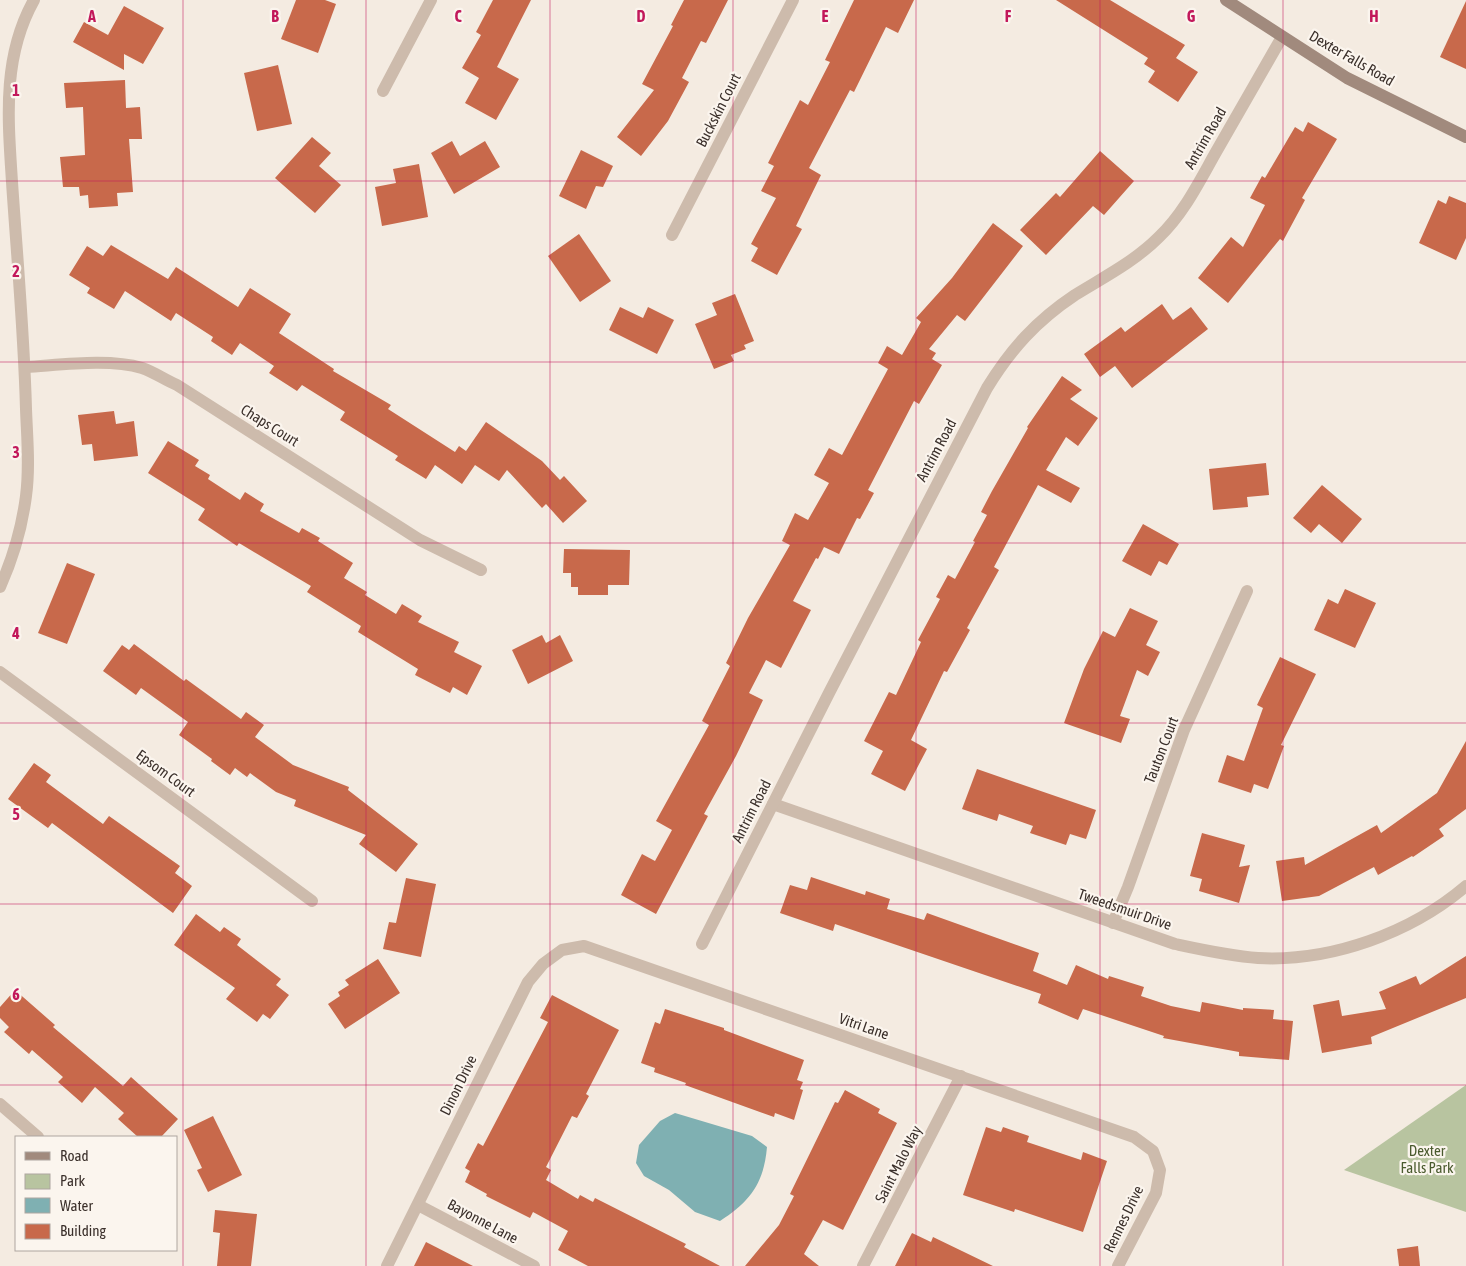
<svg xmlns="http://www.w3.org/2000/svg" width="1466" height="1266" font-family="'Asap Condensed',sans-serif">
<style>
.green{fill:#b8c4a0}
.water{fill:#7fb0b2}
.building{fill:#c8694b}
.lines{fill:none;stroke-linecap:round;stroke-linejoin:round}
.street{stroke:#cdbbac;stroke-width:12}
.secondary{stroke:#a18a7d;stroke-width:12}
.grid{fill:none;stroke:#c2185b;stroke-width:1;stroke-opacity:0.55}
.labels{text-anchor:middle;dominant-baseline:central;stroke-width:4.5;stroke-linejoin:round;paint-order:stroke}
.street-label{font-size:15px;fill:#3b302b;stroke:#fbf5ee}
.park-label{font-size:15px;fill:#4a5a2e;stroke:#fbf5ee}
.grid-label{font-size:16px;text-anchor:middle;font-weight:bold;fill:#c2185b;stroke:#fbf5ee;stroke-width:4.5;stroke-linejoin:round;paint-order:stroke}
</style>
<rect width="100%" height="100%" fill="#f4ebe1"/>
<!-- green -->
<path class="green" d="M1466 1085V1212L1344 1170Z"/>
<!-- water -->
<path class="water" d="M675 1113 752 1136 767 1147C764 1183 750 1202 720 1221L695 1212 669 1190 644 1176 636 1163 639 1145 660 1121Z"/>
<!-- building -->
<g class="building">
<path d="M296 0H325L336 4 318 53 281 39Z"/>
<path d="M493 0H531L497 67 519 79 496 120 465 103 479 78 462 68 481 35 476 32Z"/>
<path d="M684 0H728L706 43 701 41 682 78 689 82 668 121 641 156 617 137 654 90 642 84 673 26 671 25Z"/>
<path d="M854 0H914L898 33 886 27 854 92 850 90 809 168 821 175 796 226 802 229 777 275 751 261 758 248 751 244 776 198 761 191 774 166 768 163 800 100 808 105 830 62 825 60Z"/>
<path d="M1056 0H1110L1185 45 1176 58 1198 72 1178 102 1148 82 1155 71 1144 64 1148 58Z"/>
<path d="M1466 1V69L1440 57Z"/>
<path d="M124 6 164 28 143 64 124 54V70L73 42 84 22 108 35Z"/>
<path d="M278 65 292 124 257 131 244 73Z"/>
<path d="M125 80 126 108 140 107 142 139H129L133 192 117 193 118 206 89 208 88 195 80 196 79 187H63L60 157 85 155 83 107 66 108 64 83Z"/>
<path d="M1308 122 1337 139 1302 198 1305 200 1283 241 1280 239 1228 303 1198 278 1231 237 1243 247 1265 205 1250 198 1262 176 1265 178 1295 127 1303 132Z"/>
<path d="M312 137 331 153 319 166 341 185 315 213 275 178Z"/>
<path d="M452 141 460 156 485 141 500 167 454 194 431 153Z"/>
<path d="M581 150 613 166 603 187 596 186 586 209 559 196Z"/>
<path d="M1100 151 1134 181 1104 215 1093 206 1046 255 1020 230 1056 193 1060 197Z"/>
<path d="M419 164 428 217 382 226 375 187 396 183 393 169Z"/>
<path d="M1449 196 1466 203V238L1456 260 1419 243 1438 200 1446 204Z"/>
<path d="M993 223 1023 246 965 321 957 315 929 349 936 353 932 359 942 365 919 404 914 401 868 490 874 493 860 519 857 518 839 554 824 547 818 559 816 558 793 601 811 610 781 668 766 660 749 693 763 700 736 756 704 814 708 816 656 914 621 895 642 854 655 861 672 830 656 821 709 725 702 721 730 666 726 663 748 618 790 545 782 541 795 513 808 520 829 483 814 475 829 448 842 455 888 369 878 363 887 346 902 355 921 322 916 318 952 278Z"/>
<path d="M579 234 611 281 580 302 548 256Z"/>
<path d="M111 245 168 279 176 267 238 307 250 288 291 314 279 333 334 369 333 371 391 405 388 409 455 452 459 446 466 451 486 422 542 461 560 480 564 476 587 501 563 523 546 504 542 508 507 470 499 481 475 465 462 484 435 465 426 479 395 460 398 456 340 420 345 412 302 385 297 391 269 373 274 366 240 343 232 355 211 341 213 337 176 313 171 321 125 291 114 309 87 293 90 288 69 275 87 246 103 256Z"/>
<path d="M735 294 754 341 744 345 746 349 731 355 734 361 714 369 695 324 717 315 712 303Z"/>
<path d="M1162 304 1173 320 1191 307 1208 329 1132 388 1115 366 1100 377 1084 354 1121 327 1125 332Z"/>
<path d="M620 307 643 318 648 307 674 320 657 354 609 330Z"/>
<path d="M1062 376 1082 390 1070 399 1098 418 1078 446 1066 437 1046 470 1080 488 1071 503 1038 485 994 567 999 570 967 628 970 630 947 672 944 671 911 740 927 749 905 791 871 774 883 751 864 741 889 692 896 695 921 642 918 640 940 599 936 597 948 575 955 579 975 542 973 541 987 515 981 512 992 491 1028 428 1027 427Z"/>
<path d="M114 411 116 424 134 421 138 456 94 461 92 444 82 445 78 415Z"/>
<path d="M168 441 199 460 195 466 210 475 208 479 240 500 245 492 264 504 260 511 299 533 302 528 320 538 318 541 353 563 344 578 367 592 365 595 396 614 402 604 422 616 418 622 459 642 454 652 482 666 467 695 453 687 450 693 415 675 418 669 358 632 361 626 307 592 311 586 239 543 237 546 198 520 205 509 148 473Z"/>
<path d="M1266 463 1269 495 1247 497 1248 507 1213 510 1209 469Z"/>
<path d="M1322 485 1362 519 1342 543 1319 524 1311 533 1293 518Z"/>
<path d="M1143 524 1179 544 1167 565 1159 561 1151 576 1122 561Z"/>
<path d="M564 549 630 550 629 585H608V595H578V587H571V573H563Z"/>
<path d="M67 563 95 574 67 644 38 633Z"/>
<path d="M1345 589 1376 603 1355 648 1314 630 1328 599 1338 604Z"/>
<path d="M1130 608 1158 621 1146 645 1160 652 1148 676 1137 670 1120 716 1130 719 1121 743 1064 723 1084 669 1103 631 1115 637Z"/>
<path d="M542 635 546 643 560 635 573 661 528 684 512 650Z"/>
<path d="M134 644 184 681 186 679 241 719 246 712 264 725 255 737 293 765 349 787 348 790 418 844 396 872 359 844 366 835 294 806 296 800 276 792 250 773 247 777 235 768 230 775 211 761 212 759 179 735 188 722 141 688 136 695 103 671 122 645 129 650Z"/>
<path d="M1280 657 1316 674 1281 745 1284 746 1268 789 1254 784 1251 793 1218 782 1227 755 1244 761 1263 708 1257 705Z"/>
<path d="M1466 741V809L1439 829 1444 836 1413 857 1412 856 1378 875 1374 867 1319 896 1282 901 1276 861 1304 857 1305 865 1377 825 1381 833 1437 793Z"/>
<path d="M34 763 51 775 46 782 103 824 109 816 180 866 175 873 192 886 173 913 52 823 48 828 8 799Z"/>
<path d="M977 769 1096 810 1086 839 1070 834 1066 845 1030 833 1033 826 999 814 997 821 962 809Z"/>
<path d="M1202 833 1245 845 1239 867 1250 865 1239 903 1199 891 1202 879 1190 876Z"/>
<path d="M811 877 865 895 866 891 890 899 887 909 924 920 927 913 1039 953 1033 971 1067 985 1076 965 1108 979 1109 976 1144 987 1141 996 1171 1006 1200 1012 1202 1002 1243 1010V1008L1274 1010 1273 1019 1293 1021 1289 1060 1239 1056V1052L1163 1038 1164 1036 1083 1009 1078 1020 1038 1003 1041 994 835 924 833 931 780 913 790 885 807 890Z"/>
<path d="M406 878 436 884 421 957 383 949 389 922 396 923Z"/>
<path d="M196 914 220 932 224 927 241 939 237 945 281 979 276 985 289 995 270 1019 263 1014 257 1022 226 999 235 988 174 945Z"/>
<path d="M1466 956V998L1371 1037 1372 1044 1322 1053 1313 1005 1339 1000 1342 1016 1386 1009 1379 992 1416 976 1420 985Z"/>
<path d="M378 959 400 993 345 1029 328 1004 340 996 338 992 349 985 345 980Z"/>
<path d="M15 990 55 1025 53 1027 123 1086 131 1077 178 1119 161 1137H138L118 1119 124 1113 95 1087 82 1103 58 1082 63 1077 32 1050 29 1054 4 1032 9 1027 0 1018V1007Z"/>
<path d="M552 995 619 1030 586 1094 589 1096 577 1118 572 1116 546 1167 551 1170 546 1180 578 1199 580 1195 593 1202 595 1198 686 1244 684 1247 720 1266H588L558 1250 568 1231 533 1212 530 1218 486 1196 487 1194 465 1182 470 1171 465 1168 478 1143 483 1146 548 1022 540 1018Z"/>
<path d="M665 1009 724 1028V1030L804 1060 797 1080 803 1082 800 1089 803 1090 794 1120 775 1113 774 1117 685 1085 686 1083 654 1072 655 1068 641 1063 655 1022 660 1024Z"/>
<path d="M845 1090 880 1109 878 1113 897 1123 843 1230 823 1220 804 1254 819 1266H745L779 1225 794 1196 790 1194 835 1102 838 1103Z"/>
<path d="M213 1116 242 1175 208 1192 197 1170 202 1168 184 1130Z"/>
<path d="M986 1127 1001 1132 1003 1127 1029 1136 1027 1142 1081 1160 1083 1152 1107 1161 1083 1232 1015 1209 1014 1212 963 1195Z"/>
<path d="M215 1210 257 1214 251 1266H217L220 1233 213 1232Z"/>
<path d="M912 1233 931 1242 933 1237 993 1266H895Z"/>
<path d="M426 1242 473 1266H414Z"/>
<path d="M1418 1246 1420 1266H1399L1397 1249Z"/>
</g>
<g class="lines">
<!-- street -->
<g class="street">
<path d="M383 91 431 0"/>
<path d="M672 235 793 0"/>
<path d="M26 367C60 365 109 358 142 368 154 372 165 380 177 385L420 540 481 570"/>
<path d="M0 587C13 558 22 527 26 496 30 467 27 437 26 409 24 333 17 257 12 182 8 119 2 57 34 0"/>
<path d="M0 672 312 901"/>
<path d="M773 804 1175 944C1203 950 1230 956 1258 958 1331 962 1411 933 1466 886"/>
<path d="M1113 923 1128 887 1184 730 1247 591"/>
<path d="M702 944 829 693 987 388C1011 349 1036 321 1075 295 1104 277 1134 262 1159 237 1184 213 1199 182 1216 152 1238 114 1260 75 1282 37"/>
<path d="M0 1104 38 1137"/>
<path d="M418 1205 534 1266"/>
<path d="M387 1266 528 982 543 964 562 950 584 946 1134 1137 1153 1151 1160 1170 1156 1193 1118 1266"/>
<path d="M863 1266 961 1076"/>
</g>
<!-- secondary -->
<path class="secondary" d="M1226 0 1347 78 1466 137"/>
</g>
<!-- grid -->
<path class="grid" d="M183 0V1266M366 0V1266M550 0V1266M733 0V1266M916 0V1266M1100 0V1266M1283 0V1266M0 181H1466M0 362H1466M0 543H1466M0 723H1466M0 904H1466M0 1085H1466"/>
<g class="labels">
<!-- street labels -->
<g class="street-label">
<text transform="translate(1352 58) rotate(30)">Dexter Falls Road</text>
<text transform="translate(718 110) rotate(-63)">Buckskin Court</text>
<text transform="translate(1205 138) rotate(-60)">Antrim Road</text>
<text transform="translate(270 425) rotate(32)">Chaps Court</text>
<text transform="translate(936 450) rotate(-62)">Antrim Road</text>
<text transform="translate(1161 750) rotate(-69)">Tauton Court</text>
<text transform="translate(166 773) rotate(36)">Epsom Court</text>
<text transform="translate(751 811) rotate(-63)">Antrim Road</text>
<text transform="translate(1125 909) rotate(19)">Tweedsmuir Drive</text>
<text transform="translate(864 1026) rotate(19)">Vitri Lane</text>
<text transform="translate(458 1085) rotate(-64)">Dinon Drive</text>
<text transform="translate(898 1164) rotate(-63)">Saint Malo Way</text>
<text transform="translate(1123 1219) rotate(-64)">Rennes Drive</text>
<text transform="translate(483 1221) rotate(28)">Bayonne Lane</text>
</g>
<!-- park labels -->
<g class="park-label">
<text x="1427" y="1150">Dexter<tspan x="1427" dy="17">Falls Park</tspan></text>
</g>
</g>
<g class="grid-label">
<text x="92" y="22">A</text>
<text x="275" y="22">B</text>
<text x="458" y="22">C</text>
<text x="641" y="22">D</text>
<text x="825" y="22">E</text>
<text x="1008" y="22">F</text>
<text x="1191" y="22">G</text>
<text x="1374" y="22">H</text>
<text x="16" y="96">1</text>
<text x="16" y="277">2</text>
<text x="16" y="458">3</text>
<text x="16" y="639">4</text>
<text x="16" y="820">5</text>
<text x="16" y="1000">6</text>
</g>
<!-- legend -->
<rect x="15" y="1136" width="162" height="115" fill="#fbf5ee" stroke="#aea6a0"/>
<rect x="25" y="1152" width="25" height="8" fill="#a18a7d" stroke="#aea6a0"/>
<text x="60" y="1161" font-size="15" fill="#3b302b">Road</text>
<rect x="25" y="1174" width="25" height="15" fill="#b8c4a0" stroke="#aea6a0"/>
<text x="60" y="1186" font-size="15" fill="#3b302b">Park</text>
<rect x="25" y="1198" width="25" height="15" fill="#7fb0b2" stroke="#aea6a0"/>
<text x="60" y="1211" font-size="15" fill="#3b302b">Water</text>
<rect x="25" y="1224" width="25" height="15" fill="#c8694b" stroke="#aea6a0"/>
<text x="60" y="1236" font-size="15" fill="#3b302b">Building</text>
</svg>
